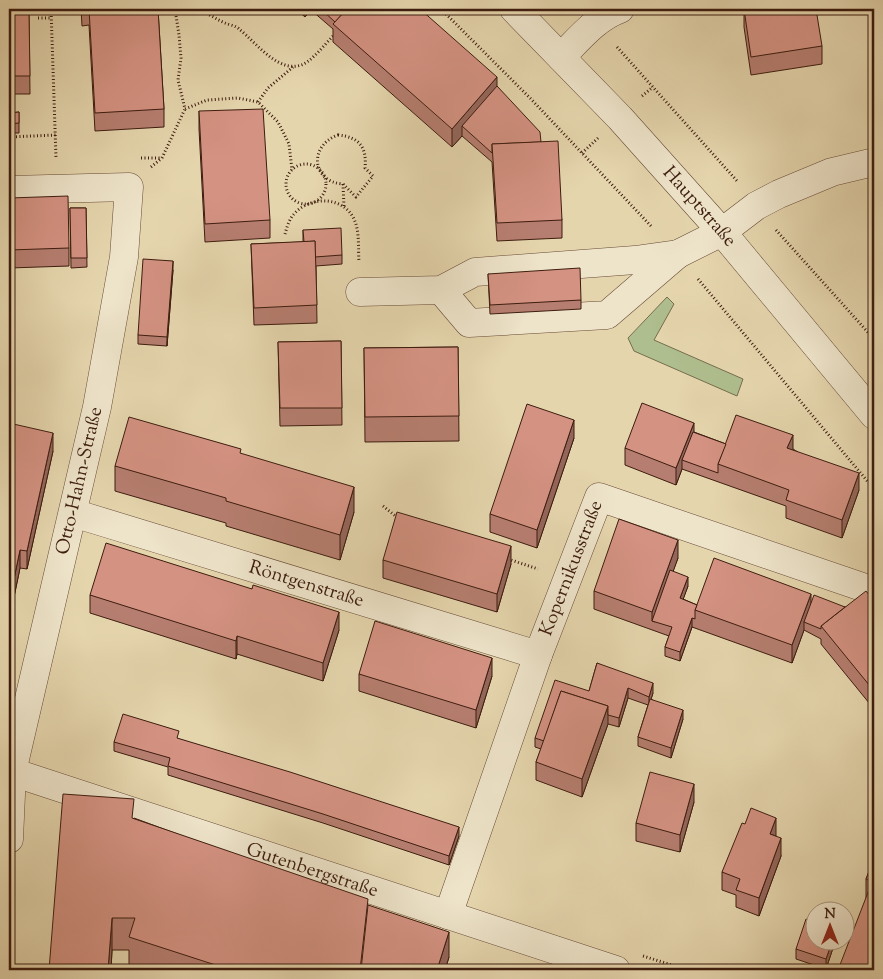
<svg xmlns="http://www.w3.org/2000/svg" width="883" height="979" font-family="'Sorts Mill Goudy',serif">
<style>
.green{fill:#afbe8e;stroke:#766d4e}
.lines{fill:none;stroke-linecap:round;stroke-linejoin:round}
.minor-casing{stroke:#674a36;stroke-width:29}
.path{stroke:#3d1c0f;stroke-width:3;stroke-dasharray:1 2.5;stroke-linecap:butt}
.minor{stroke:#eee4ca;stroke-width:28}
.wall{fill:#b67e70;stroke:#3d1c0f}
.shaded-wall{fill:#94665b;stroke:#3d1c0f}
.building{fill:#d49282;stroke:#3d1c0f}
.labels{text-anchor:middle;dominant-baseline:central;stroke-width:4.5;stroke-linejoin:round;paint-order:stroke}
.street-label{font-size:19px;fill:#3d1c0f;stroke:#eee4ca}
</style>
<rect width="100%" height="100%" fill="#e5d5ad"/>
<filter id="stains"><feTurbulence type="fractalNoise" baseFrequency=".004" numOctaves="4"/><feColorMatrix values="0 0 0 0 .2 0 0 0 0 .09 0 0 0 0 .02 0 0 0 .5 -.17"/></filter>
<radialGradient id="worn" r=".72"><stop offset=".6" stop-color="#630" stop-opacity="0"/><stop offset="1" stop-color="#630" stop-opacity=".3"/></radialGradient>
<!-- green -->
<path class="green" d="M667 297 674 304 654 340 743 379 737 396 634 351 628 338Z"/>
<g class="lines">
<defs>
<g id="minor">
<path id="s1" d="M514 9 620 118 722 232 874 415"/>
<path d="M561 57C579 39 597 17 620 9"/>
<path d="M9 190 129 187 124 257 97 407 12 772 9 839"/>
<path d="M441 290 469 323 607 315 678 254"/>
<path d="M360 292 441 290 475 272 635 260 678 254 722 232 756 206 779 194 832 172 874 162"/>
<path id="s2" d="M73 513 538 655"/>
<path id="s3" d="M9 771 616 970"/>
<path id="s4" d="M448 915 538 655 599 497 874 591"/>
</g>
</defs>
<!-- minor casing -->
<use href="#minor" class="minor-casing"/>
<!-- path -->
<g class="path">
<path d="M51 9 56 158"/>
<path d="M175 9 179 35 181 58 178 80 185 109 207 100 238 98 258 102 278 122 289 144 292 170"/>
<path d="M193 9C206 11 213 18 225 23 229 25 235 25 239 29 256 42 282 79 307 62 317 55 326 43 335 34"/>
<path d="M441 9 530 98 651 226"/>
<path d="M175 10 186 9"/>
<path d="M38 18H51"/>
<path d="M617 47 738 182"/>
<path d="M642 96 653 87"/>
<path d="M258 102 268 88 293 67"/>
<path d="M338 135C360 137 367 148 365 168L373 176 356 197 343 184C312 182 308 146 338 135Z"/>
<path d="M9 137 56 135"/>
<path d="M582 153 598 138"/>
<path d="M141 158H162L185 109"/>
<circle cx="306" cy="184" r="20"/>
<path d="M151 167 162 158"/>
<path d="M343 184 344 207"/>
<path d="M776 230 874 339"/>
<path d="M285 234C287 227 289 219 295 213 311 196 343 196 354 219 360 232 358 249 359 262"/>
<path d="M698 279 874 489"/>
<path d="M383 506 398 518"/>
<path d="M508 559 538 569"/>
<path d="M643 956 688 970"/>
</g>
<!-- minor -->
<use href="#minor" class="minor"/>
</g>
<!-- wall -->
<g class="wall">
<path d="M81 9H158L164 109V127L95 131 89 25 82 26Z"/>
<path d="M296 9H420L497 86 541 142 562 220V238L497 241 492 162 462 136 452 147 333 42V29L311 10 305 17Z"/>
<path d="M744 9 822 46V64L751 75 744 27Z"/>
<path d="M870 9H874V56Z"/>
<path d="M9 14H29L30 94H9Z"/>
<path d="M199 111 270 220V238L205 242 199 129Z"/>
<path d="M19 112V133H9V113Z"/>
<path d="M9 198 69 248V266L9 268Z"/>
<path d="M70 208H86L87 267 71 268Z"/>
<path d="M303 230 342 255V264L316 266 317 323 254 325 251 244 303 242Z"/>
<path d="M173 270 167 346 138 344V335Z"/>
<path d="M488 274 581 300V309L490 314Z"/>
<path d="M341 341 342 425 280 426 278 342Z"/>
<path d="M458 347 459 441 365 442 364 348Z"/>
<path d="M9 423 53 451 27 569 20 568 9 621Z"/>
<path d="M694 432 726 444 793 449 859 490 842 538 786 518V506L682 469 676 485 625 465V448Z"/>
<path d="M574 438 537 548 490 532V514Z"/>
<path d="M241 454 354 512 340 560 226 526V523L115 491V466Z"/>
<path d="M678 558 673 571 688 586 683 599 697 605 811 602 845 607 874 601V709L821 644V639L804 630 792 663 692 627 680 661 665 656V647L669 636 594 609V591Z"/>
<path d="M383 560 511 564 497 612 383 578Z"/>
<path d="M252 589 339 630 323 681 237 654 236 659 90 613V595Z"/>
<path d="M597 663 653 693 651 699 683 719 671 758 638 746V737L648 705 628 698 619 727 608 724 582 797 536 780V762L541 749 535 747V738L589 691Z"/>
<path d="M359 674 492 676 476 728 359 691Z"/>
<path d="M179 739 459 836 449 865 323 823 168 775V767L114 751V742Z"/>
<path d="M694 802 680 852 636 841V823Z"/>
<path d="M134 818 368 905 449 957 445 970H134L129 969V950H112L111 970H49Z"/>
<path d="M776 836 781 856 759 916 736 907V895L722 890V872Z"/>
<path d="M874 859V970L866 897V879Z"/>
<path d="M835 942 826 969 796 959V949Z"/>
</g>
<!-- shaded-wall -->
<g class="shaded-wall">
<path d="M305 9H311V10L305 17Z"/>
<path d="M497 77V95L462 126V136L452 147V129Z"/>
<path d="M173 261V270L167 346V337Z"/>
<path d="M574 420V438L537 548V530Z"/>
<path d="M694 423V441L682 460V469L676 485V468Z"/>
<path d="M53 433V451L27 569V551Z"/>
<path d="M793 435V453L787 448Z"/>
<path d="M859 473V490L842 538V520Z"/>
<path d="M354 487V512L340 560V535Z"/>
<path d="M678 540V558L655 622 652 621V612Z"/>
<path d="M511 546V564L497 612V594Z"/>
<path d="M20 550V568L9 621V603Z"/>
<path d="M688 577V586L680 608V598Z"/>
<path d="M811 594V611L804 622V630L792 663V645Z"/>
<path d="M339 612V630L323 681V663Z"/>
<path d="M692 618V627L680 661V652Z"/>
<path d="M237 636V654L236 659V641Z"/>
<path d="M492 658V676L476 728V710Z"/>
<path d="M653 683V693L649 706V697Z"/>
<path d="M628 688V698L619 727V718Z"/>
<path d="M608 706V724L582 797V779Z"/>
<path d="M683 710V719L671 758V748Z"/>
<path d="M694 784V802L680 852V835Z"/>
<path d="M776 818V836L770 834Z"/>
<path d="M459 827V836L449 865V856Z"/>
<path d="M781 838V856L759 916V898Z"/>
<path d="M112 918V950L111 970H108Z"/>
<path d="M449 932V957L445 970H437Z"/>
<path d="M832 942H835L826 969V959Z"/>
</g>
<!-- building -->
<g class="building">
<path d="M89 9H158L164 109 95 113Z"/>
<path d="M321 9H347L335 22Z"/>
<path d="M347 9H420L497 77 452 129 333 24Z"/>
<path d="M744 9H816L822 46 751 57Z"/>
<path d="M872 9H874V39Z"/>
<path d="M9 14H29L30 76H9Z"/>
<path d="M497 86 540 132 541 142 492 144V153L462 126Z"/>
<path d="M263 109 270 220 205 224 199 111Z"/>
<path d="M19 112V123L9 124V113Z"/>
<path d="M558 141 562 220 497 223 492 144Z"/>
<path d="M68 196 69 248 9 250V198Z"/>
<path d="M70 208H86L87 258H71Z"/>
<path d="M341 228 342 255 315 257V241L304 242 303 230Z"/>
<path d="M315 241 317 305 254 308 251 244Z"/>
<path d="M143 259 173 261 167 337 138 335Z"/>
<path d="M580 268 581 300 490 305 488 274Z"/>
<path d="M341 341 342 408H280L278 342Z"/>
<path d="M458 347 459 416 365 417 364 348Z"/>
<path d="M642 403 694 423 676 468 625 448Z"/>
<path d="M527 404 574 420 537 530 490 514Z"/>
<path d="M736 415 793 435 787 448 859 473 842 520 786 500 789 490 718 464Z"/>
<path d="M129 417 241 449 240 453 354 487 340 535 226 501V498L115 466Z"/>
<path d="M9 423 53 433 27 551 20 550 9 603Z"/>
<path d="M693 432 726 444 718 464V473L682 460Z"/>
<path d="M397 512 511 546 497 594 383 560Z"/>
<path d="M619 519 678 540 652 612 594 591Z"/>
<path d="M106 543 252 589 253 585 339 612 323 663 237 636 236 641 90 595Z"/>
<path d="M714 558 811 594 792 645 695 610Z"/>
<path d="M670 570 688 577 680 598 697 605 695 610V619L692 618 680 652 665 647 672 627 652 621Z"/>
<path d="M866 591 874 601V691L821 626Z"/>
<path d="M814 595 845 607 821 626V629L804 622Z"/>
<path d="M375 621 492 658 476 710 359 674Z"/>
<path d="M597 663 653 683 649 697 628 688 619 718 608 715V706L561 691 544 741 535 738 555 680 589 691Z"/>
<path d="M561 691 608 706 582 779 536 762Z"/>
<path d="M650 699 683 710 671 748 638 737Z"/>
<path d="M123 714 179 731 177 738 290 772 459 827 449 856 323 814 168 766 170 758 114 742Z"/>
<path d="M650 772 694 784 680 835 636 823Z"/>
<path d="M63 794 134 799 132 818 368 899 360 970H231L129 937 135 918H112L108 970H49Z"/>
<path d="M751 808 776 818 770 834 781 838 759 898 736 890 740 879 722 872 742 823 745 824Z"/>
<path d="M874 859V970H838L872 882 866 879Z"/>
<path d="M368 905 449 932 437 970H361Z"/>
<path d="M806 919 816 923V942H832L826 959 796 949Z"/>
</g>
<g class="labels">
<!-- street labels -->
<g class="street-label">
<text stroke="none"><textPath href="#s1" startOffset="271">Hauptstraße</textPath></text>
<text transform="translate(80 481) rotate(-77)">Otto-Hahn-Straße</text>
<text stroke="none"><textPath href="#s4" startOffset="368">Kopernikusstraße</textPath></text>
<text stroke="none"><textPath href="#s2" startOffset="244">Röntgenstraße</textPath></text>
<text stroke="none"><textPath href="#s3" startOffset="319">Gutenbergstraße</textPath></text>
</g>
</g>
<!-- margin -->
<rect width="883" height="979" fill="none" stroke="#e5d5ad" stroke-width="30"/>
<rect x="10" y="10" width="863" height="959" fill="none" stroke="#3d1c0f" stroke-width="2.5"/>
<rect x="15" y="15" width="853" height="949" fill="none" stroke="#3d1c0f"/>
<!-- north arrow -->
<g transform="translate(830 926)"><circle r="24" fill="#eee4ca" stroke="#a7947f"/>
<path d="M0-4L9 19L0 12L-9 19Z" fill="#8f2418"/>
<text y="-8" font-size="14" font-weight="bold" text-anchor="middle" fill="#3d1c0f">N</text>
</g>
<rect width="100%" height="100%" filter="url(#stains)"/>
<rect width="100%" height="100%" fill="url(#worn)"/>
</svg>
